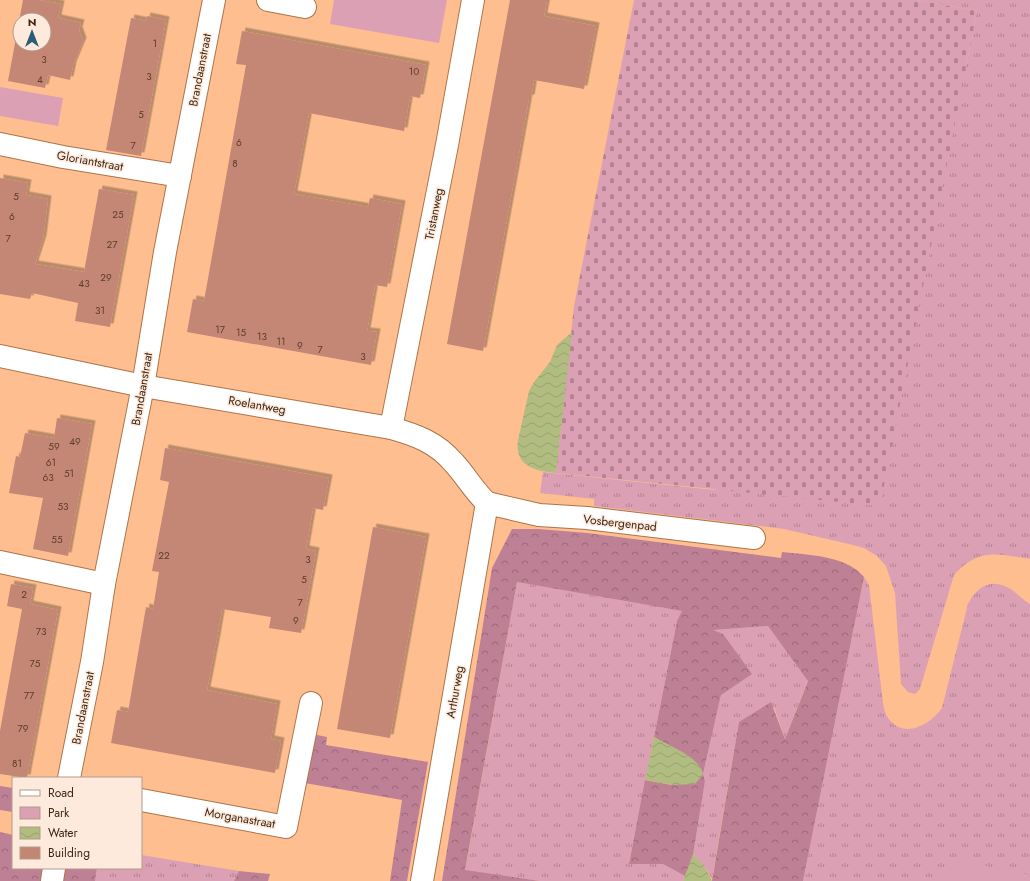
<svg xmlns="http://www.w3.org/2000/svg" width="1030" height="881" font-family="Jost,sans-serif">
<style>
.grass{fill:url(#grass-tufts)}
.forest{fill:url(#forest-crowns)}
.cemetery{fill:url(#cemetery-stones)}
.park{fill:#dca0b4}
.water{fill:url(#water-waves)}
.building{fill:#c48674;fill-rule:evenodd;filter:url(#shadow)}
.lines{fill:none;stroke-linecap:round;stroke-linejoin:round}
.minor-casing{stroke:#ae7447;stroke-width:24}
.tertiary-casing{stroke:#ae7447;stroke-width:24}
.minor{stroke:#fff;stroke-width:22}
.tertiary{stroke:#fff;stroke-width:22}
.labels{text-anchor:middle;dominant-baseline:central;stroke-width:3;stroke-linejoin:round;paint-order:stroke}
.number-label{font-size:10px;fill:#5f3d2a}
.street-label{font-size:12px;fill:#3d2512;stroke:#feeadc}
</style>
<defs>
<pattern id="grass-tufts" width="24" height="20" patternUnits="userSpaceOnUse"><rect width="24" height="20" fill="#dca0b4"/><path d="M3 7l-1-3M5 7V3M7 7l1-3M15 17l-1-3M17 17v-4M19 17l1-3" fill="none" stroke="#b48291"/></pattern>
<pattern id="forest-crowns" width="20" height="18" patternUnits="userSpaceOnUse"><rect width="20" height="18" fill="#be8095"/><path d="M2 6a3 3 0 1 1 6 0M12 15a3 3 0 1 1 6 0" fill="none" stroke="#9c6978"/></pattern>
<pattern id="cemetery-stones" width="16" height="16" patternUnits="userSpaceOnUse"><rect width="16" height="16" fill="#dca0b4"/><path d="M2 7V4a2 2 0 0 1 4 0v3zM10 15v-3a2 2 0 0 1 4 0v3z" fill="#b48291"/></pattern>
<pattern id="water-waves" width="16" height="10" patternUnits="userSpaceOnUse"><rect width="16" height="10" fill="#b1bc80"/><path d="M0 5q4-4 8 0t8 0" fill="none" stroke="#99a16e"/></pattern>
<filter id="shadow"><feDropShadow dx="3.5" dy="-3.5" stdDeviation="0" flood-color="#0004"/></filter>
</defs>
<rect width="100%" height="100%" fill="#febe90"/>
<!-- grass -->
<g class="grass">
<path d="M917 0H1030V559C997 554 979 547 954 575L920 689 915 694 908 692 901 684 895 593 886 566 877 556 864 548 849 544 784 529 594 506V499L540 493 543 472 715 490 964 76 977 11Z"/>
<path d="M864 577 869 585 883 703C884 708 885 714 888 718 904 740 930 725 942 708L968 604C977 585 994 577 1012 590 1019 595 1023 600 1030 604V881H803Z"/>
<path d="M517 582 683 611 677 621 629 863 663 864 685 876 683 881H540L465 871Z"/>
<path d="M768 626 808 680 785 739 774 707 739 722 712 879 705 867 693 854 705 781 703 774 721 695 712 630Z"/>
<path d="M141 855 239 871 234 881H95L97 868H141Z"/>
</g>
<!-- forest -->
<g class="forest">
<path d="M512 529H538L587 533 781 558 782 552C807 555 846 555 864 577L803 881H712L739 722 771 702 785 739 808 681 768 626 713 630 723 634 752 674 721 695 703 774 705 781 692 861 685 876 663 864H629L645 780 672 785 690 758 654 737 677 621 682 611 517 582 465 870 540 881H442L492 568Z"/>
<path d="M307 733 327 737 326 745 428 762 407 881H390L402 800 299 782Z"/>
<path d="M0 786 13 788V812L0 810Z"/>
<path d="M0 832 13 835V868H97L95 881H0Z"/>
<path d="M239 871 270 874 268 881H234Z"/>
</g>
<!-- cemetery -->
<path class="cemetery" d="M634 0H917L977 11 880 506 556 473 574 306Z"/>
<!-- park -->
<g class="park">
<path d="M334 0H447L439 43 330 24Z"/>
<path d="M0 87 63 98 58 126 0 116Z"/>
<path d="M950 859 1030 875 1029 881H946Z"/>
</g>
<!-- water -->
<g class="water">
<path d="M572 332 556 473C535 471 514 466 518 440L529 391 534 382 550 362 557 345Z"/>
<path d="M654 737C669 746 699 756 703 774L695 784 672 785 645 780Z"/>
<path d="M693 854 705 867 712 881H683Z"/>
</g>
<!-- building -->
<g class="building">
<path d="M23 0H39L61 4 58 18 81 23 79 30 83 41 73 65 70 80 48 75 45 88 8 81ZM20 20H44V44H20Z"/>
<path d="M510 0H547L544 16 596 26 584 89 534 80 531 98H529L483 351 447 344Z"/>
<path d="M147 16 166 20 141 156 106 150 131 18 146 21Z"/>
<path d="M242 31 426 65 420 98 410 96 404 131 309 113 294 194 368 207 370 198 402 204 387 287 375 285 367 331 377 332 371 365 187 332 193 299 204 301 246 65 236 64Z"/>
<path d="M0 178 28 183 26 195 48 199 43 239 35 264 84 272 99 189 134 195 110 327 75 321 78 303 32 293 30 299 0 294Z"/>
<path d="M57 418 92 424 68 556 33 549 43 498 9 493 16 456 20 457 25 433 54 438Z"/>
<path d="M165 448 329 478 323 510 313 508 306 549 316 551 301 633 269 628 271 617 222 609 217 638 207 690 277 704 271 739 281 741 275 773 111 743 117 710 128 712 146 607 153 609 159 572 152 571 169 482 160 480Z"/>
<path d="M373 527 426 537 390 738 337 729Z"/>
<path d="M11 584 33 588 30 604 58 610 27 778 0 774V731L22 609 7 606Z"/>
</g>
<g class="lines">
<defs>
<g id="minor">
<path d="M268 0 305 7"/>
<path d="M0 144 63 157 180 176"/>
<path d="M391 428 447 145 473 0"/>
<path d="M487 503 539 515 587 518 754 538"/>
<path d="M0 562 104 584"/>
<path d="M69 778 92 662 104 584 143 386 165 252 214 0"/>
<path d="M141 800 286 827 311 703"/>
<path d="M52 881 54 868"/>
</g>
<path id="tertiary" d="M0 356 143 386 391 428C416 435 436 442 454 463 466 476 474 491 487 503L422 881"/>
</defs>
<!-- minor casing -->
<use href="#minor" class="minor-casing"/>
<!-- tertiary casing -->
<use href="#tertiary" class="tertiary-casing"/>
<!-- minor -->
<use href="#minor" class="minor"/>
<!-- tertiary -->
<use href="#tertiary" class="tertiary"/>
</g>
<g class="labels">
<!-- number labels -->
<g class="number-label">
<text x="155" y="43">1</text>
<text x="44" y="59">3</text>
<text x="414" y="71">10</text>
<text x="149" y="76">3</text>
<text x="40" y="79">4</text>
<text x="141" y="114">5</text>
<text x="239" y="142">6</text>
<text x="133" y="145">7</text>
<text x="235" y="163">8</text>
<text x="16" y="196">5</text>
<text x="118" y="214">25</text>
<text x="12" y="216">6</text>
<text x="8" y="238">7</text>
<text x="112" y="244">27</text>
<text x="106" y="277">29</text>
<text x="84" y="283">43</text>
<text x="100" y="310">31</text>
<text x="220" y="329">17</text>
<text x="241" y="332">15</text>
<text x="262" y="336">13</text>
<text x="281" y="341">11</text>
<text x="300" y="345">9</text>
<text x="320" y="349">7</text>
<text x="363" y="356">3</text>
<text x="75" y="441">49</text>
<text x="54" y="446">59</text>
<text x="51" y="462">61</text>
<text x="69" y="473">51</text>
<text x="48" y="477">63</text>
<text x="63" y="506">53</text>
<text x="57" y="539">55</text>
<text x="164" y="555">22</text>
<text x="308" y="559">3</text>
<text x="304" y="579">5</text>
<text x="24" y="594">2</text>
<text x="300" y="602">7</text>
<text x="296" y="620">9</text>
<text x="41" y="631">73</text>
<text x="35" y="663">75</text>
<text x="29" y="695">77</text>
<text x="23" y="728">79</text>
<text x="17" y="763">81</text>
</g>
<!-- street labels -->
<g class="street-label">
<text transform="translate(200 70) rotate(-79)">Brandaanstraat</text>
<text transform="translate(90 161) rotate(10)">Gloriantstraat</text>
<text transform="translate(434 214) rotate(-79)">Tristanweg</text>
<text transform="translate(142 389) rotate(-80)">Brandaanstraat</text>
<text transform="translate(257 405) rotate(10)">Roelantweg</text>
<text transform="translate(620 523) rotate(6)">Vosbergenpad</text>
<text transform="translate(455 692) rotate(-80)">Arthurweg</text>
<text transform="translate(83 708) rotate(-79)">Brandaanstraat</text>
<text transform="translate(240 818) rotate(10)">Morganastraat</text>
</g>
</g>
<!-- legend -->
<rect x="12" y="777" width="130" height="92" fill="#feeadc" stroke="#b19b8b"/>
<rect x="20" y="790" width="20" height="6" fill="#ffffff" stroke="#b19b8b"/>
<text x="48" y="797" font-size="12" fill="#3d2512">Road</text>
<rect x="20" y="807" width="20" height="12" fill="#dca0b4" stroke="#b19b8b"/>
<text x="48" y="817" font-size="12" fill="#3d2512">Park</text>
<rect x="20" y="827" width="20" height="12" fill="url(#water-waves)" stroke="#b19b8b"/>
<text x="48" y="837" font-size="12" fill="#3d2512">Water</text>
<rect x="20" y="847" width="20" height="12" fill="#c48674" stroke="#b19b8b"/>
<text x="48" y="857" font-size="12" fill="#3d2512">Building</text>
<!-- north arrow -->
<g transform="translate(32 32)"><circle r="19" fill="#feeadc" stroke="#b19b8b"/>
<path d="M0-3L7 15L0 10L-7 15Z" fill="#2b5d7a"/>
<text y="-6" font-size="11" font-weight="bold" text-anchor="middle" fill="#3d2512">N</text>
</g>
</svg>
